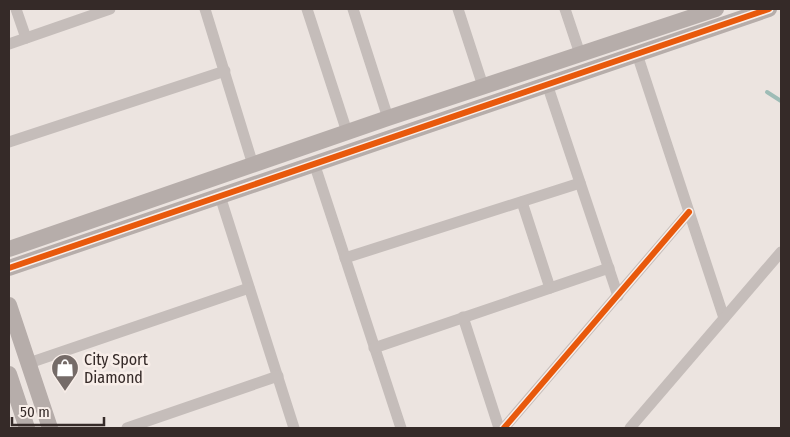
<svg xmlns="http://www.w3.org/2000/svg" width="790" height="437" font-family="'Fira Sans Condensed',sans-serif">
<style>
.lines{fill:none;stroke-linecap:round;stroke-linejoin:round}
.stream{stroke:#9ebcb6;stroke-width:4}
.street{stroke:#c5bdba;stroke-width:11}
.secondary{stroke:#b6adaa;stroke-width:16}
.cycleway-casing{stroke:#f8eee9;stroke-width:9}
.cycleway{stroke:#e8590c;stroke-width:6}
.labels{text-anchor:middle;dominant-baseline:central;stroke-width:5;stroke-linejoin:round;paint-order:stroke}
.poi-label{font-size:16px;fill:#352a28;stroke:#f8eee9;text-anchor:start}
</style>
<rect width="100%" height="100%" fill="#ece4e0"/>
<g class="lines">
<!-- stream -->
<path class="stream" d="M767 92 781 101"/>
<!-- street -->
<g class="street">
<path d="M16 9 26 38"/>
<path d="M205 9 253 165"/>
<path d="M307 9 347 132"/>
<path d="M353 9 388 118"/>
<path d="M458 9 483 86"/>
<path d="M565 9 580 54"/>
<path d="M9 44 110 9"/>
<path d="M637 54 724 318"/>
<path d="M547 84 618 296"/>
<path d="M9 142 225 71"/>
<path d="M314 163 401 428"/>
<path d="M220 196 294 428"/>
<path d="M522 202 550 288"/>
<path d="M345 258 580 183"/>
<path d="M463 317 499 428"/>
<path d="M374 348 609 268"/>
<path d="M29 363 249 288"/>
<path d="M127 428 278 376"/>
<path d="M504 428 689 212"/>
<path d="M630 428 781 252"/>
</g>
<!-- secondary -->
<g class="secondary">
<path d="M9 249 388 118 716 9"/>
<path d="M9 268 769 9"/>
<path d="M9 305 50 428"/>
<path d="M9 374 27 428"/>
</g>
<defs>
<g id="cycleway">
<path d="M9 268 769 9"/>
<path d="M504 428 689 212"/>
</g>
</defs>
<!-- cycleway casing -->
<use href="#cycleway" class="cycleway-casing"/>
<!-- cycleway -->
<use href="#cycleway" class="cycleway"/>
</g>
<!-- icons -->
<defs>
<symbol id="shop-pin" viewBox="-11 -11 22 30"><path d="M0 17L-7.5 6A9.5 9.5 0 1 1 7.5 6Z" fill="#756b68" stroke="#f8eee9"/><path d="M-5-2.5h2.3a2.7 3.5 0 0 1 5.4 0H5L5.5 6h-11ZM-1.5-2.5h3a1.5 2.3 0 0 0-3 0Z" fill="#fff"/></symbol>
</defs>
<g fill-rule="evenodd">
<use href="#shop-pin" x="49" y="352" width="32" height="43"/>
</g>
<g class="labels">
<!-- poi labels -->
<g class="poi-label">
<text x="84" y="359">City Sport<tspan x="84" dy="18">Diamond</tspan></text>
</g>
</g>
<!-- border -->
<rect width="790" height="437" fill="none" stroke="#352a28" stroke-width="20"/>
<!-- scale -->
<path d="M12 417v8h92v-8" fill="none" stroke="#352a28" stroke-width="2.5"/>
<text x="20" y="417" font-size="15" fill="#352a28" stroke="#f8eee9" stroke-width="4" paint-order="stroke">50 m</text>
</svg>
